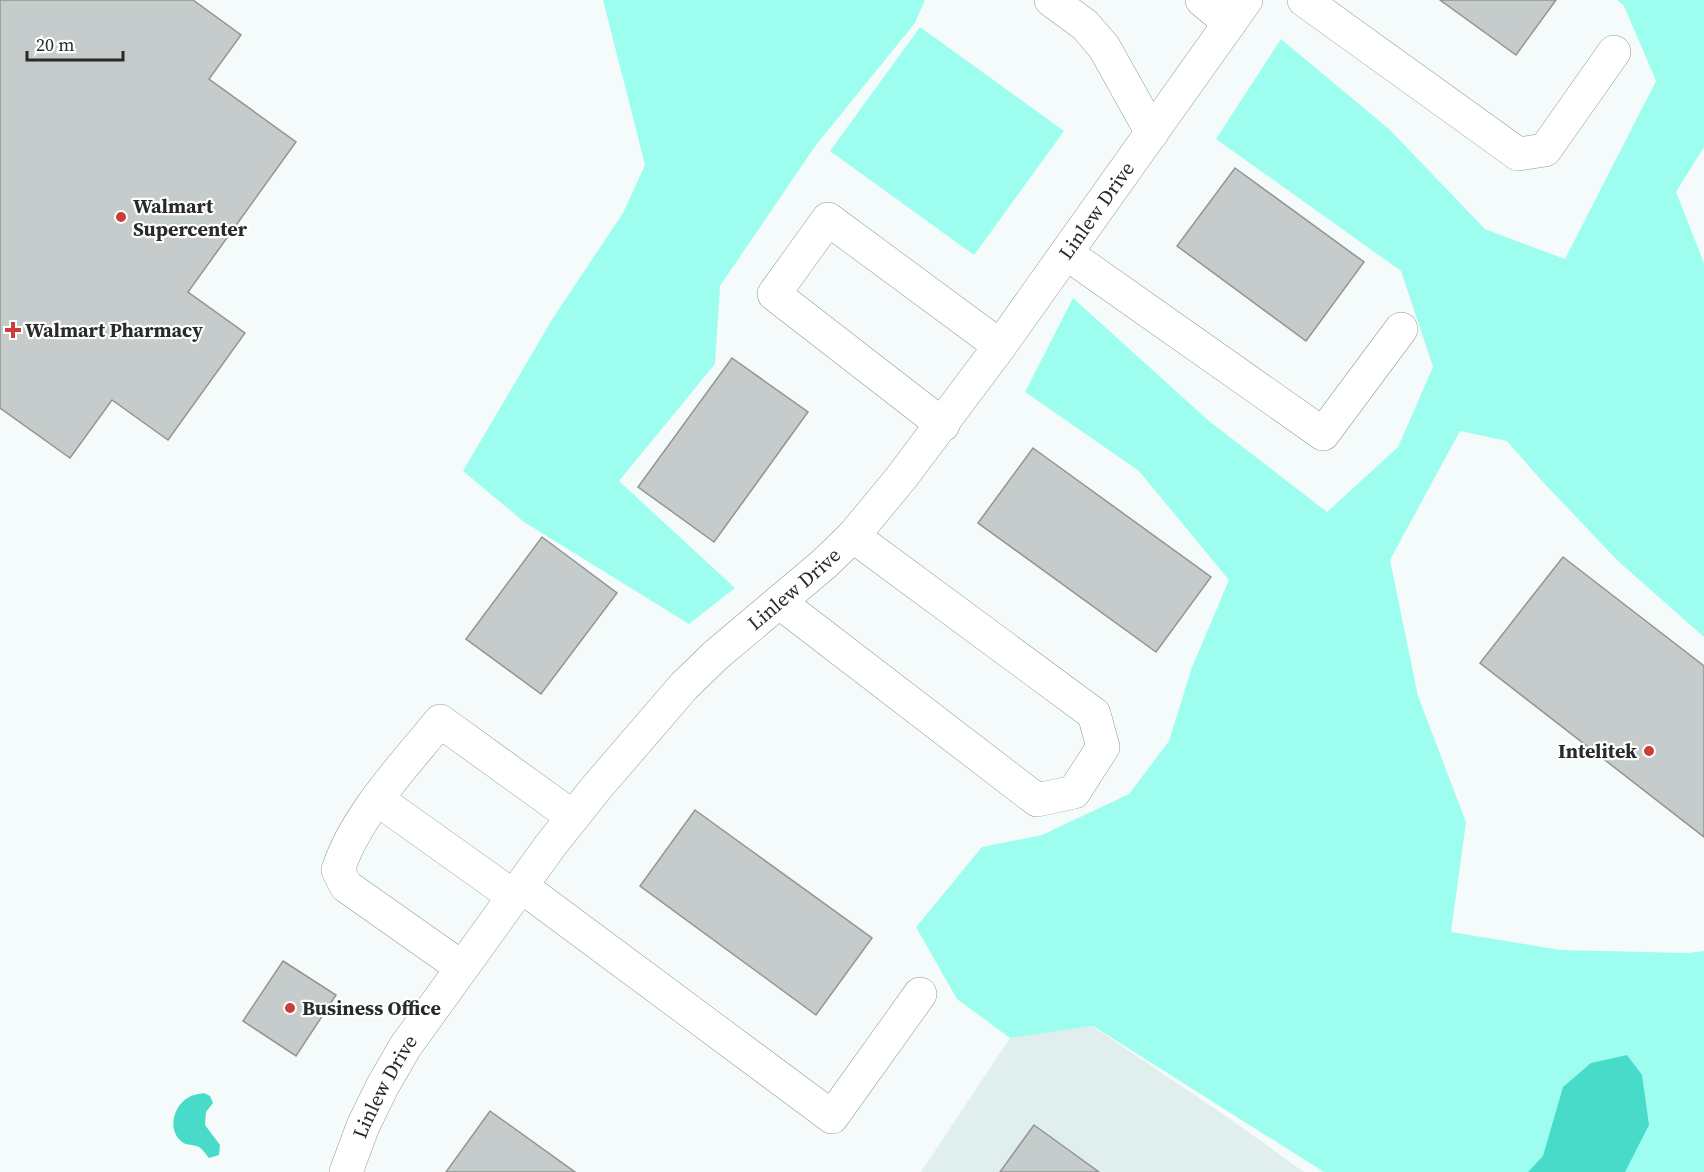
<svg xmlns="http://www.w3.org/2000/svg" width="1704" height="1172" font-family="'Source Serif 4',serif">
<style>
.built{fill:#e0efed}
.green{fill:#9dfeef}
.water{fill:#48dbca}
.building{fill:#c6cccb;stroke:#919695;stroke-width:1.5}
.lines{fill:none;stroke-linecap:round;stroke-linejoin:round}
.minor-casing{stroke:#949a99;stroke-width:34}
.minor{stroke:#fff;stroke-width:33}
.poi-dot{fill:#cc3d3c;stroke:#fff;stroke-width:2}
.labels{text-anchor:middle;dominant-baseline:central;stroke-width:4.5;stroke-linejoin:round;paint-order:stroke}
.poi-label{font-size:20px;font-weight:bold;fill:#292b2b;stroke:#fff;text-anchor:start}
.street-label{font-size:20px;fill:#292b2b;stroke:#fff}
</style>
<rect width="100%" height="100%" fill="#f5fbfa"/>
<!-- built -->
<path class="built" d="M1092 1026 1230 1119 1304 1172H921L1010 1038Z"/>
<!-- green -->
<g class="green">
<path d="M603 0H925L915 23 816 145 720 286 715 364 619 481 735 588 689 624 524 522 463 471 553 318 623 213 645 165Z"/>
<path d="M1617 0H1704V147L1676 192 1704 263V637L1618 561 1542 481 1507 441 1460 431 1390 560 1418 696 1466 822 1451 932 1561 950 1688 953 1704 951V1172H1324L1093 1026 1010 1038 957 999 916 927 982 847 1042 835 1129 794 1169 741 1192 667 1229 580 1139 471 1025 392 1073 298 1209 421 1327 512 1398 447 1433 367 1401 271 1216 139 1281 39 1389 129 1485 229 1565 259 1656 81 1624 6Z"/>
<path d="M920 27 1064 131 974 255 830 151Z"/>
</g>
<!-- water -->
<g class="water">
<path d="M1627 1055 1642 1075 1649 1125 1625 1172H1528L1543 1156 1563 1087 1591 1063Z"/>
<path d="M204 1093 210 1096 213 1103 206 1112 205 1125 220 1145 219 1155 209 1158C206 1154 202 1149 199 1147 193 1144 186 1146 181 1141 168 1130 173 1108 186 1099 191 1095 198 1094 204 1093Z"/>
</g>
<!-- building -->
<g class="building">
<path d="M0 0H193L241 35 209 79 296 142 188 292 245 333 168 440 112 400 70 458 0 408Z"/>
<path d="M1440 0H1556L1516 55Z"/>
<path d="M1235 168 1364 262 1306 341 1177 246Z"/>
<path d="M732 358 808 412 714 542 638 487Z"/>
<path d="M1033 448 1211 577 1156 652 978 523Z"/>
<path d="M542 537 617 593 541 694 466 639Z"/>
<path d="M1563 557 1704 666V837L1480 663Z"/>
<path d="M695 810 872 938 816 1015 640 886Z"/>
<path d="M283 961 336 995 296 1056 243 1021Z"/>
<path d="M490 1111 575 1172H446Z"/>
<path d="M1034 1125 1099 1172H1000Z"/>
</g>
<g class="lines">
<defs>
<g id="minor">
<path d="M1051 0 1085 25 1104 47 1152 133"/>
<path d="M1202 0 1230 23"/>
<path d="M1304 0 1518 154 1545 150 1614 52"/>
<path d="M1066 253 1323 434 1401 329"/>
<path d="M943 425 774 294 828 219 1000 346"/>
<path d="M779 602 1037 800 1074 792 1103 747 1094 714 853 536"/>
<path d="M377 799 513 896"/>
<path d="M521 886 832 1117 920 994"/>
<path d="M461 967 346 886 338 870C356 815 404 766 440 721L573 817"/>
<path id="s1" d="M346 1172 363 1126 382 1087 405 1047 550 846 597 787 684 686 716 655 824 564 853 536 901 478 1000 346 1246 0"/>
</g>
</defs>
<!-- minor casing -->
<use href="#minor" class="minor-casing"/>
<!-- minor -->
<use href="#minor" class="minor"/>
</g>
<!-- markers -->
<g class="poi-dot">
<circle cx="121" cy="217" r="6"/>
<path d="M10 321h6v6h6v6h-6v6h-6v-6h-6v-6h6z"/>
<circle cx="1649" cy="751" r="6"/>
<circle cx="290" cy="1008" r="6"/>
</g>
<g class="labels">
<!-- poi labels -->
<g class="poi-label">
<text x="133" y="206">Walmart<tspan x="133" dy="23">Supercenter</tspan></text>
<text x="25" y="330">Walmart Pharmacy</text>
<text x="1637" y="751" text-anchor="end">Intelitek</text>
<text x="302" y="1008">Business Office</text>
</g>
<!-- street labels -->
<g class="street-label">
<text stroke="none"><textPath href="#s1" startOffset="1228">Linlew Drive</textPath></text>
<text stroke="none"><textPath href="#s1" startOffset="742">Linlew Drive</textPath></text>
<text stroke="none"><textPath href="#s1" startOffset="94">Linlew Drive</textPath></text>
</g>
</g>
<!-- scale -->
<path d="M27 51v9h96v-9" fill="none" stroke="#292b2b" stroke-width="3"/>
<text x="36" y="51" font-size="18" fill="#292b2b" stroke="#ffffff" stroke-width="4.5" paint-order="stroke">20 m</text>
</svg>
